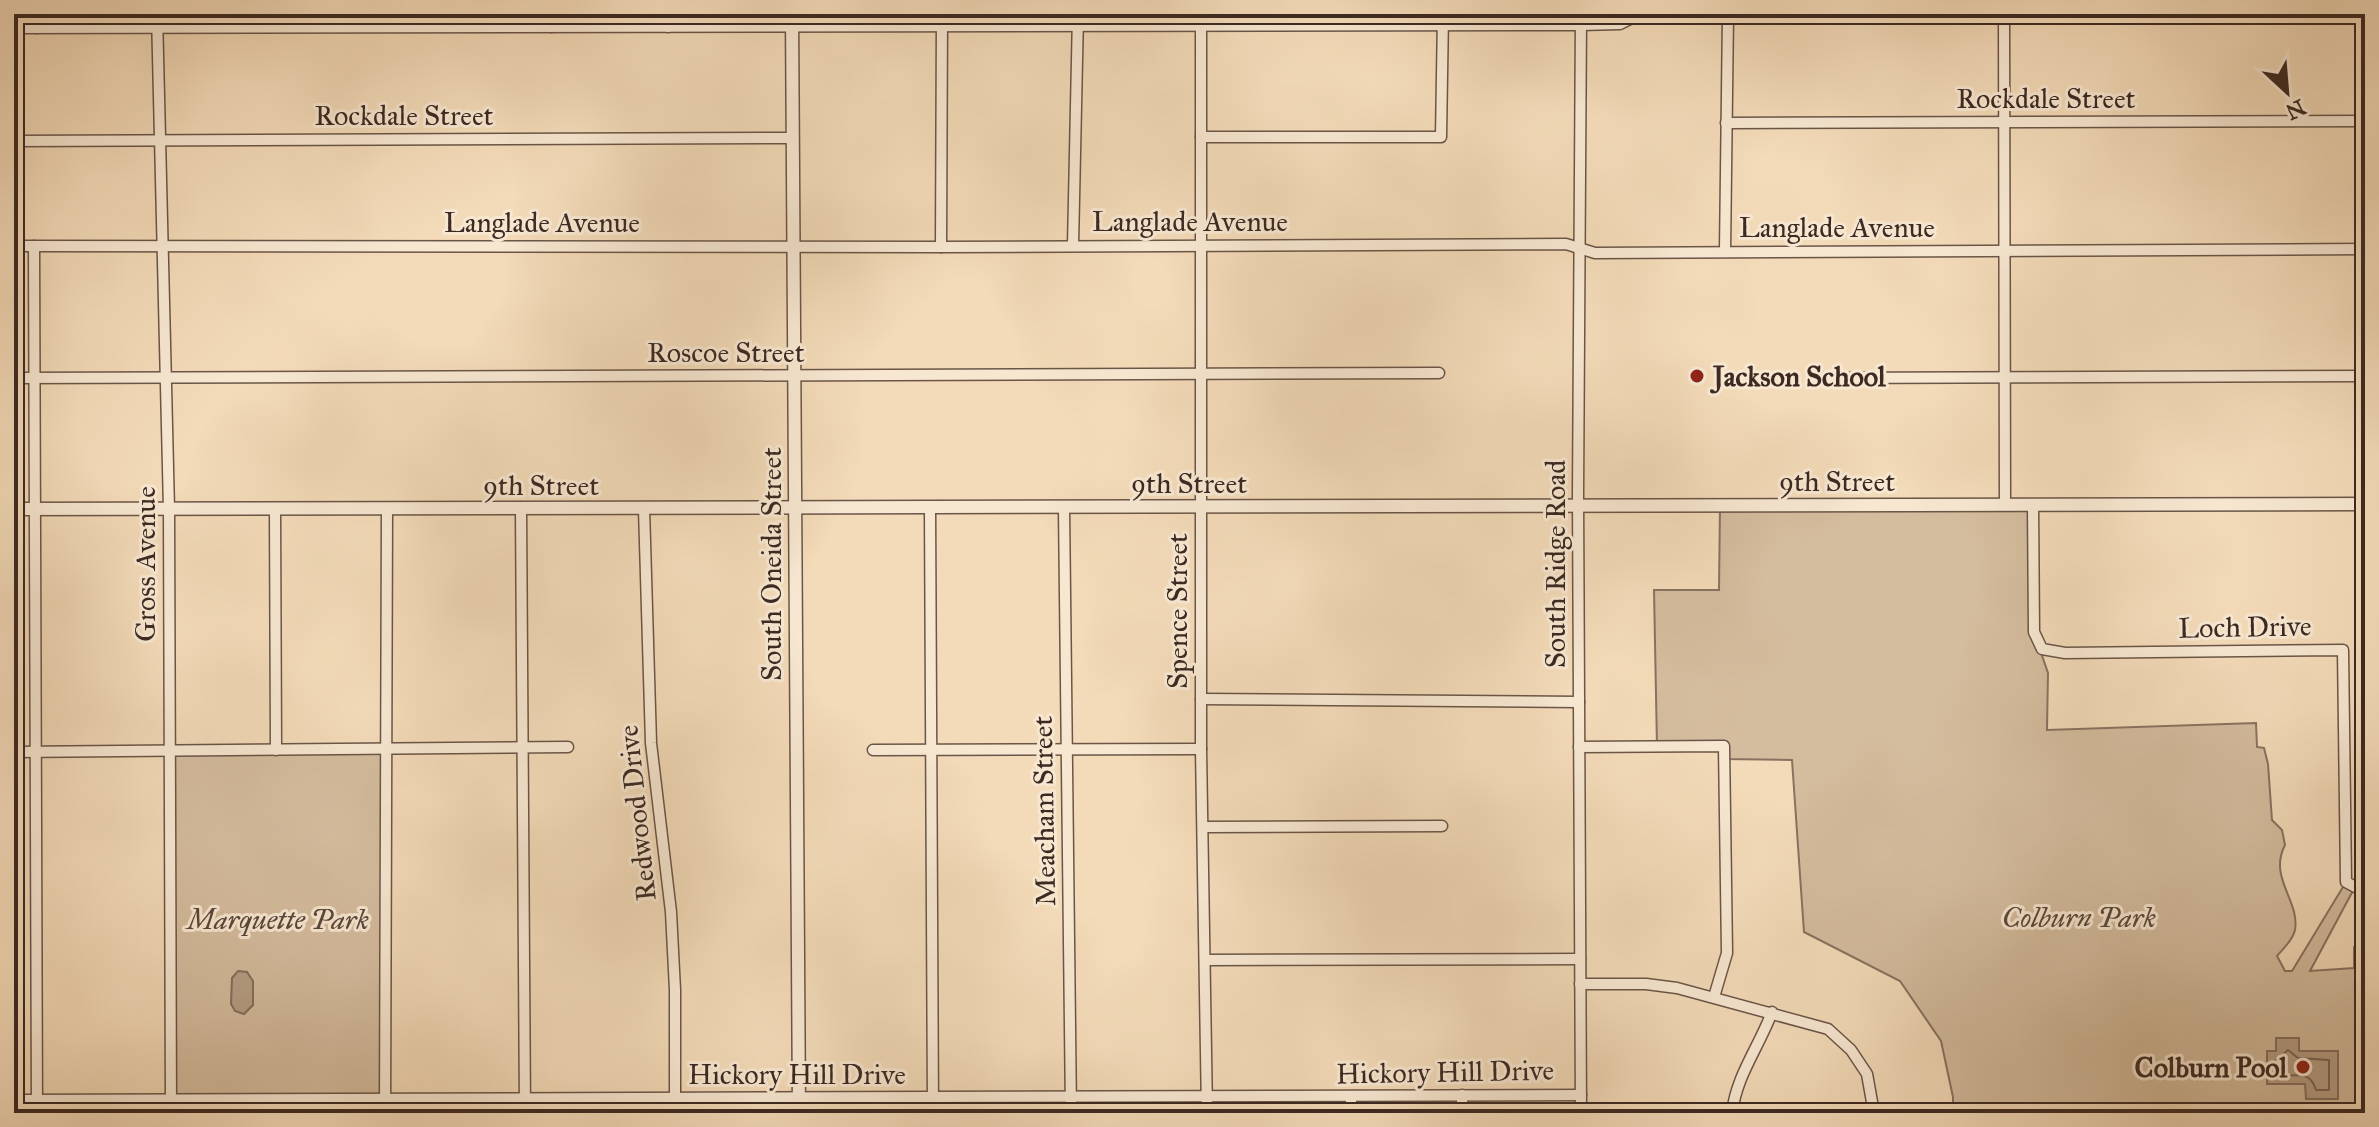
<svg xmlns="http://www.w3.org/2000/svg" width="2379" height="1127" font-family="'IM FELL Great Primer',serif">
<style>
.green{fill:#d4bc9e;stroke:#887260;stroke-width:2}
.water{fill:#b59e85;stroke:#856f5d;stroke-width:2}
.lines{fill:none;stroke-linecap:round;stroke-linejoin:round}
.shore{stroke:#786454;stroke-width:2}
.minor-casing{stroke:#6a5548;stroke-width:13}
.tertiary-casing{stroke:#6a5548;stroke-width:15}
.minor{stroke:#f7e7d1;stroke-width:10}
.tertiary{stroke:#f7e7d1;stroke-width:12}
.poi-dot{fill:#8f2418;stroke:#f7e7d1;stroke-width:3}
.labels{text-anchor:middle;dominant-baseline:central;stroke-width:6;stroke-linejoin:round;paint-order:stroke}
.street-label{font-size:28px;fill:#3c2922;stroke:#f7e7d1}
.poi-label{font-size:28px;font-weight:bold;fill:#3c2922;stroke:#f7e7d1;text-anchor:start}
.park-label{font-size:28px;font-style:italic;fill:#5a463b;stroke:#f7e7d1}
</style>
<rect width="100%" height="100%" fill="#f3dab8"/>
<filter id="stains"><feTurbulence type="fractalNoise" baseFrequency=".0025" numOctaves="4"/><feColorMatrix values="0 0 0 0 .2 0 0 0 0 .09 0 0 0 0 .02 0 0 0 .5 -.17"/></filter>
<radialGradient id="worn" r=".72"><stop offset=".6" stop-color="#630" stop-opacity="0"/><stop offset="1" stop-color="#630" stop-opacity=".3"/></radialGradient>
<!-- green -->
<g class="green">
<path d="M297 14H420V27H298Z"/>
<path d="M2033 505 2034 632 2048 673 2047 730 2256 723 2257 747 2264 748 2268 764 2272 820 2282 830 2285 845C2268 878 2300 900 2295 930 2293 940 2283 949 2277 956L2285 971H2292L2346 882 2355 887 2310 971 2354 968V947L2365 941V1113H1953V1097L1941 1041 1900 981 1804 932 1792 760 1724 759V747H1657L1654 590H1719L1720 506Z"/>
<path d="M386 749 385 1099H171L170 750Z"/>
</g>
<!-- water -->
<g class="water">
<path d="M238 971 247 972 253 981V1005L244 1014 235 1011 231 1004 232 978Z"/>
<path d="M2276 1038H2299V1051H2338V1099H2306L2305 1084H2267V1051H2276Z"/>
</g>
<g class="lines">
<!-- shore -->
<path class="shore" d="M2288 1050 2298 1058 2329 1060V1090H2316C2309 1068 2295 1078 2276 1075V1060Z"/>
<defs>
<g id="minor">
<path d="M37 14V28"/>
<path d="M157 14 169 509 171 1113"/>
<path d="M297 14 298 27"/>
<path d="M551 14V27"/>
<path d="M668 14V27"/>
<path d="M1201 14V749L1207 1113"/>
<path d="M2004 14 2005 505"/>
<path d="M14 28 1581 25 1620 24 1640 14"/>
<path d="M1726 123 2365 121"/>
<path d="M1201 137H1441L1443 14"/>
<path d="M14 141 793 138"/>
<path d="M1073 245 1078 14"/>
<path d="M14 246 941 247 1566 244 1595 253 2365 249"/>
<path d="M34 246 37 1113"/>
<path d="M941 247 942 14"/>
<path d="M1725 251 1728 14"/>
<path d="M14 378 1439 373"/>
<path d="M1820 378 2365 376"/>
<path d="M2033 505 2034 632 2042 649 2065 653 2343 650 2346 882 2361 890 2365 889"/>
<path d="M930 508 933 1113"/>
<path d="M1064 508 1071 1113"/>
<path d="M275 509 276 750"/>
<path d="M521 509 525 1113"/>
<path d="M644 509 651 743 671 912 675 990V1113"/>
<path d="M1201 699 1579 702"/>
<path d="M1579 747 1724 746 1727 953 1714 997"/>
<path d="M873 750 1201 749"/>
<path d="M14 752 568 747"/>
<path d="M1204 827 1442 826"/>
<path d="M1205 960 1580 959"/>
<path d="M1580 984H1646L1677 988 1828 1029 1851 1050 1867 1074 1874 1113"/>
<path d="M1462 1095V1113"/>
<path d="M1351 1097V1113"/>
<path d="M14 1100 1581 1095"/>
<path d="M385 1113 387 509"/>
<path d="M1581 1113 1578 495 1581 14"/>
<path d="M1732 1113C1736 1076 1759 1047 1772 1012"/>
</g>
<g id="tertiary">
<path d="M792 14 799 1113"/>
<path d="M14 509 2365 504"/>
</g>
</defs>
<!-- minor casing -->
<use href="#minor" class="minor-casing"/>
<!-- tertiary casing -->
<use href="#tertiary" class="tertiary-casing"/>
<!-- minor -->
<use href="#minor" class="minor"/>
<!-- tertiary -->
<use href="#tertiary" class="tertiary"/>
</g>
<!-- markers -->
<g class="poi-dot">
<circle cx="1697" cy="376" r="8"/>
<circle cx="2303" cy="1067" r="8"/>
</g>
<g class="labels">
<!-- street labels -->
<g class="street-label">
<text x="2046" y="98">Rockdale Street</text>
<text x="404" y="115">Rockdale Street</text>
<text x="1190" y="221">Langlade Avenue</text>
<text x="542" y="222">Langlade Avenue</text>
<text x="1837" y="227">Langlade Avenue</text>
<text x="726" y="352">Roscoe Street</text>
<text x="1837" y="481">9th Street</text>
<text x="1189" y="483">9th Street</text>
<text x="541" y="485">9th Street</text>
<text transform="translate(145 564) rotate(-90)">Gross Avenue</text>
<text transform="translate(771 564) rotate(-90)">South Oneida Street</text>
<text transform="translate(1555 564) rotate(-90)">South Ridge Road</text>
<text transform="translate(1177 611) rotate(-90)">Spence Street</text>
<text transform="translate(2245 627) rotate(-1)">Loch Drive</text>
<text transform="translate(1044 811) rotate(-91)">Meacham Street</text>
<text transform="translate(637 813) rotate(-96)">Redwood Drive</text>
<text transform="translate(1445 1072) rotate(-1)">Hickory Hill Drive</text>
<text x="797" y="1074">Hickory Hill Drive</text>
</g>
<!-- poi labels -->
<g class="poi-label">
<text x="1713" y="376">Jackson School</text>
<text x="2287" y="1067" text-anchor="end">Colburn Pool</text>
</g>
<!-- park labels -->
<g class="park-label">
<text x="2079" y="917">Colburn Park</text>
<text x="278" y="919">Marquette Park</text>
</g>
</g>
<!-- margin -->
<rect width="2379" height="1127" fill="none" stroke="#f3dab8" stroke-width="48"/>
<rect x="16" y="16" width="2347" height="1095" fill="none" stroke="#3c2922" stroke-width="4"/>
<rect x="24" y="24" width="2331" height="1079" fill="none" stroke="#3c2922" stroke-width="2"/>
<!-- north arrow -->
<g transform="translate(2287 92) rotate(154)" stroke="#f7e7d1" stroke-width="6" paint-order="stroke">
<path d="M0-6L14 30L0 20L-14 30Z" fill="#3c2922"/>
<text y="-12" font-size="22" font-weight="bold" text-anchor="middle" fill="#3c2922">N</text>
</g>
<rect width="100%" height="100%" filter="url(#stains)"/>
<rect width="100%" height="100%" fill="url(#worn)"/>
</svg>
